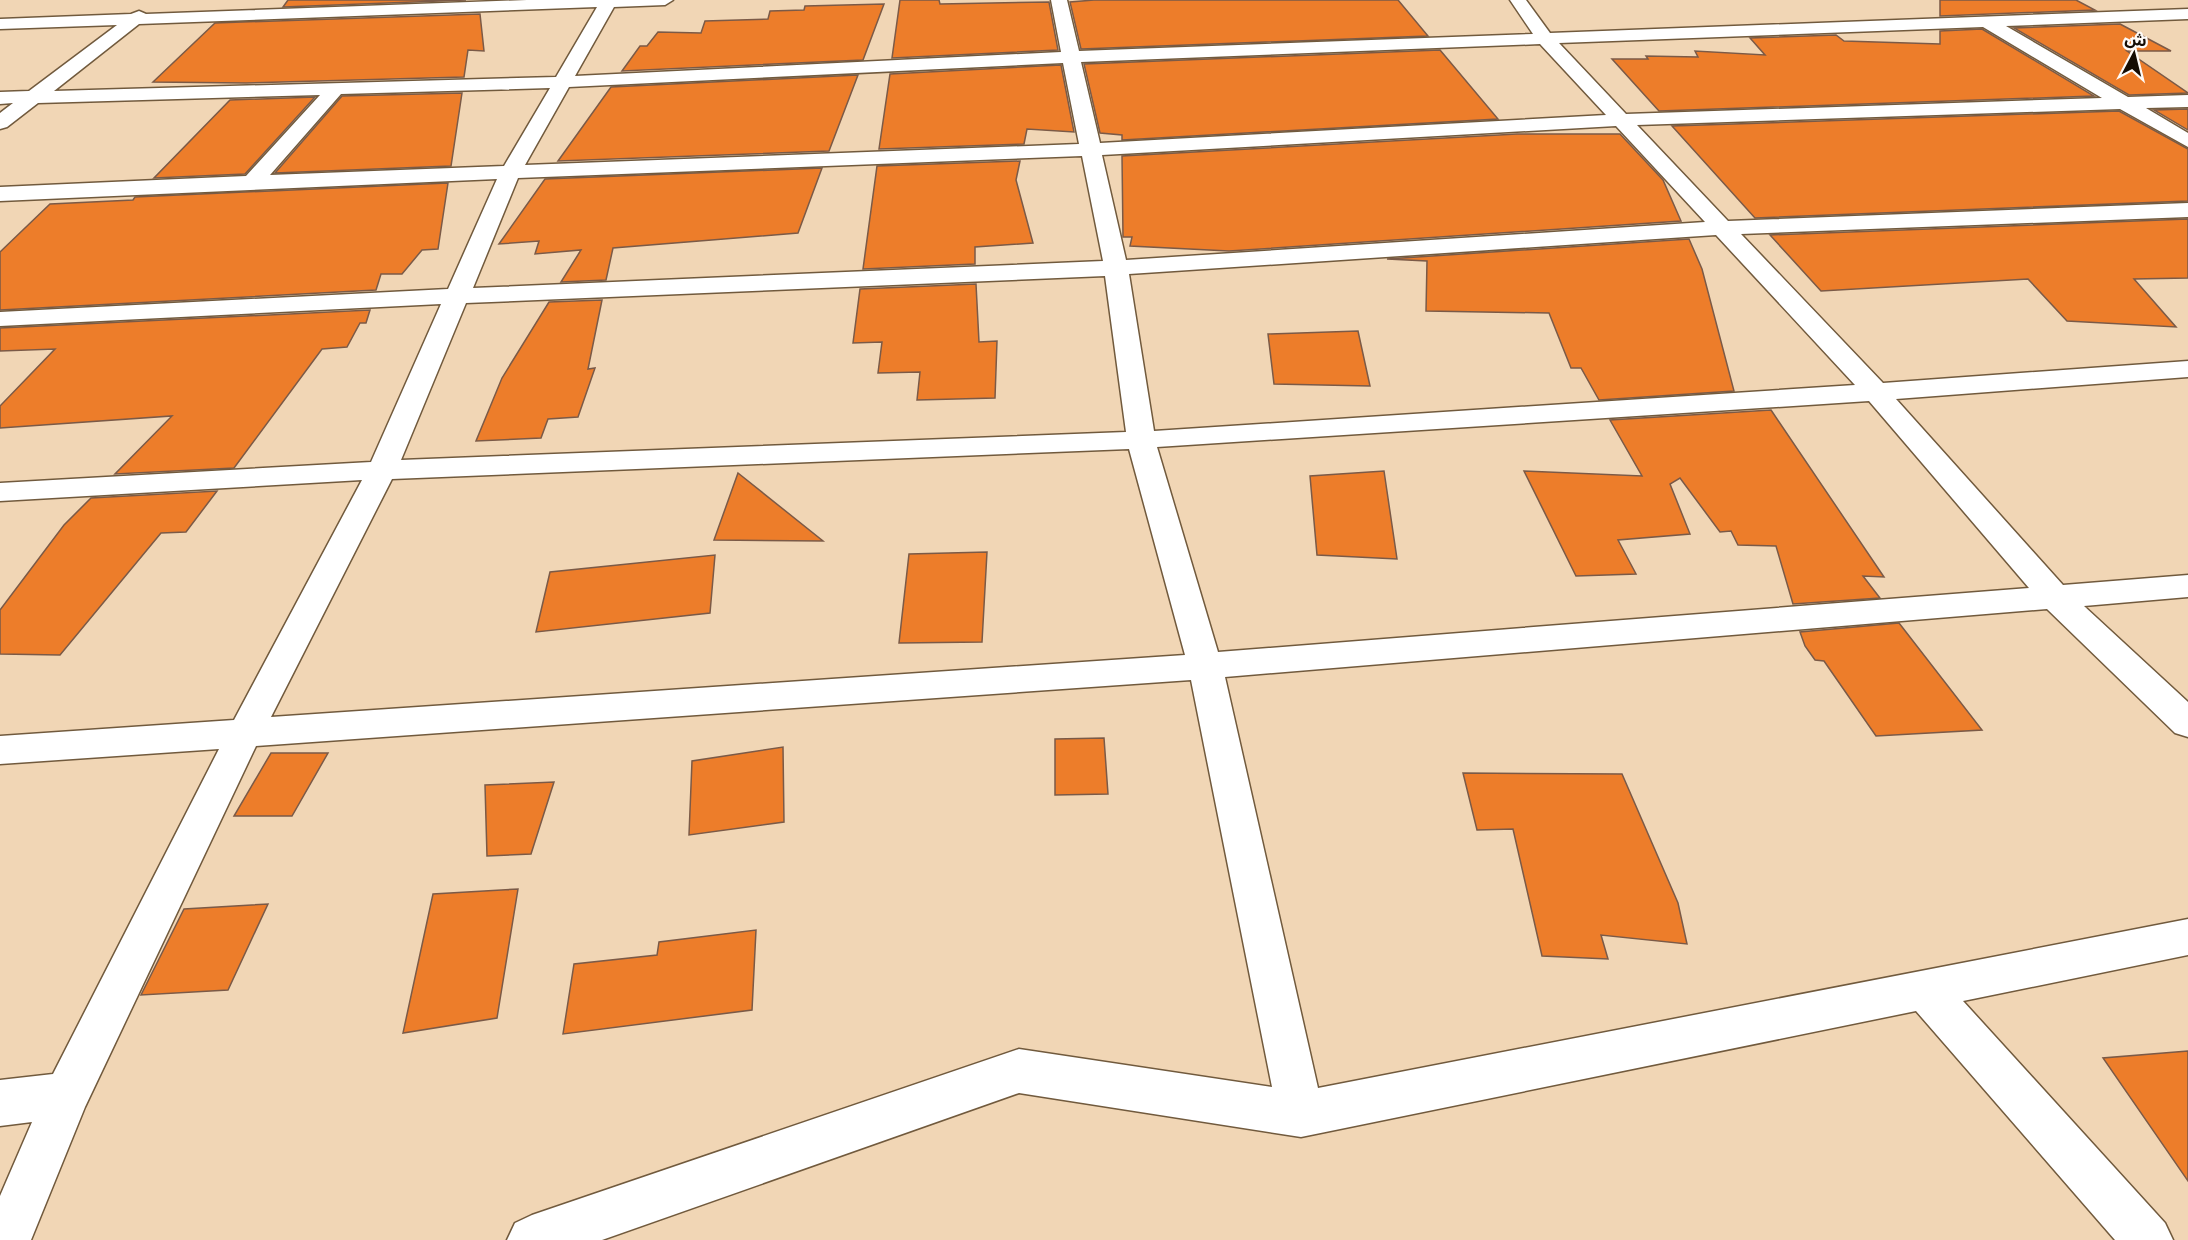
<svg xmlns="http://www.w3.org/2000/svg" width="2188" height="1240" font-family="Ubuntu,'Noto Sans Arabic',sans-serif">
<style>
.building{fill:#ed7d2a;stroke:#7b5a47;stroke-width:1.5}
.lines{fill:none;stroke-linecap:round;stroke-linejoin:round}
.street-casing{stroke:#715a3d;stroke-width:3}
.street{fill:#fff;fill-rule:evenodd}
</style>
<rect width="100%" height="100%" fill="#f1d6b5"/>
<!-- building -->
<g class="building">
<path d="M288 0H466L283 7Z"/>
<path d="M900 0H939L940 4 1049 2 1058 50 892 58Z"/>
<path d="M1094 0H1398L1428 36 1081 49 1070 2Z"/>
<path d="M1940 0H2076L2095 10 1940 16Z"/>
<path d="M884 4 863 60 622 71 640 46H647L658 32 701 33 705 21 768 19 770 11 804 10 805 6Z"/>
<path d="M480 14 484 51 468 50 464 77 246 83 153 82 215 23Z"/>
<path d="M2120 24 2171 51H2127L2188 93 2129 95 2014 28Z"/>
<path d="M1982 29 2094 96 1659 111 1612 59H1648L1646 56 1698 57 1695 51 1765 55 1750 38 1836 35 1844 41 1940 44V31Z"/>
<path d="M1440 50 1498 119 1122 140V135L1100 133 1084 64Z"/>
<path d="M1061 65 1074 132 1027 129 1024 144 879 149 890 74Z"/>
<path d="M858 75 829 151 558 161 611 87Z"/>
<path d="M462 93 451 166 275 173 342 96Z"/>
<path d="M315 97 245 174 154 178 230 100Z"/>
<path d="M2188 109V130L2154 110Z"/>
<path d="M2119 111 2188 149V201L1755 218 1672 126Z"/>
<path d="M1517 134H1620L1663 180 1681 221 1229 251 1130 246 1132 237H1123L1122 156Z"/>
<path d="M1020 161 1016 180 1033 243 975 247V264L863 269 877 166Z"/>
<path d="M822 168 798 233 613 248 606 280 561 282 581 250 535 254 539 241 499 244 545 179Z"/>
<path d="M448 183 438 249 422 250 402 274H381L376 290 0 310V252L50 204 133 200 135 197Z"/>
<path d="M2188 219V278L2134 279 2176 327 2067 321 2028 279 1821 291 1770 235Z"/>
<path d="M1689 239 1702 269 1734 391 1599 400 1581 368H1571L1549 313 1426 311 1427 261 1387 259Z"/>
<path d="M976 284 979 342 997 341 995 398 917 400 920 372 878 373 882 342 853 343 860 289Z"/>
<path d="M602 300 588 369 595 368 578 417 548 419 541 438 476 441 502 378 549 302Z"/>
<path d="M370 310 366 323H360L347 347 322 349 234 468 115 474 172 416 0 428V406L55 349 0 351V328Z"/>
<path d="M1358 331 1370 386 1274 384 1268 334Z"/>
<path d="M1771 410 1884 577 1863 576 1880 598 1793 604 1776 546 1738 545 1731 531 1720 532 1680 478 1670 484 1690 534 1618 540 1636 574 1576 576 1524 471 1642 476 1610 420Z"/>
<path d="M1384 471 1397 559 1317 555 1310 476Z"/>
<path d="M738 473 823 541 714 540Z"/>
<path d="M217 491 186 532 161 533 60 655 0 654V610L64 525 91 498Z"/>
<path d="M987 552 982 642 899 643 909 554Z"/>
<path d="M715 555 710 613 536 632 550 572Z"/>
<path d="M1899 623 1982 730 1876 736 1824 661 1815 660 1805 646 1800 632Z"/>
<path d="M1104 738 1108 794 1055 795V739Z"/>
<path d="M783 747 784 822 689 835 692 761Z"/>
<path d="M271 753H328L292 816H234Z"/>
<path d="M1463 773 1622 774 1678 903 1687 944 1601 935 1608 959 1542 956 1513 829 1477 830Z"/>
<path d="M554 782 531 854 487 856 485 785Z"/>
<path d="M518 889 497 1018 403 1033 433 894Z"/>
<path d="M268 904 228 990 141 995 184 909Z"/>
<path d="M756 930 752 1010 563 1034 574 964 657 955 659 942Z"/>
<path d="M2188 1051V1181L2103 1058Z"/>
</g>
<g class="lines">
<defs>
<path id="street" d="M527 0H673L665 5 614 7 575 76 1061 52 1051 0H1067L1079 51 1533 34 1510 0H1526L1550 33 2188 9V19L2006 26 2128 97 2188 95V107L2146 108 2188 133V147L2120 109 1637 125 1728 221 2188 203V217L1741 234 1883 383 2188 361V377L1896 399 2063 585 2188 575V597L2084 606 2188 702V737L2175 733 2047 609 1225 677 1318 1088 2188 919V955L1963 1001 2165 1223 2173 1240H2115L1916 1011 1301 1137 1019 1093 602 1240H507L515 1223 532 1215 1019 1049 1272 1087 1191 680 256 746 85 1107 31 1240H0V1196L32 1122 0 1126V1080L53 1074 219 749 0 764V736L234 720 362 480 0 501V483L371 462 441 304 0 326V312L448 289 497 179 0 201V187L246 176 320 95 38 103 7 127 0 129V113L13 103 0 104V92L29 91 117 25 0 29V19L131 14 139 11 146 14ZM597 7 556 77 54 91 139 24ZM1983 27 2102 98 1626 114 1559 43ZM1540 44 1606 115 1100 143 1081 62ZM1063 63 1079 144 525 165 569 87ZM550 88 504 166 270 175 341 94ZM1616 126 1705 222 1126 260 1102 155ZM1082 156 1103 261 473 288 518 178ZM1716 235 1855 385 1154 431 1129 274ZM1105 276 1126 432 401 460 466 303ZM1869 401 2029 588 1218 652 1157 447ZM1129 449 1185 655 271 717 392 479Z"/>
</defs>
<!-- street casing -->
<use href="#street" class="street-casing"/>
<!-- street -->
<use href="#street" class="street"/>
</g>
<!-- north arrow -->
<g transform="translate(2134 54) rotate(7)" stroke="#fefbf8" stroke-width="4.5" paint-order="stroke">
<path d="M0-4.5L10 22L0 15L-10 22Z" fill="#150c03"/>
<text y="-9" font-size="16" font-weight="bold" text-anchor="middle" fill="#150c03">ش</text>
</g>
</svg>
